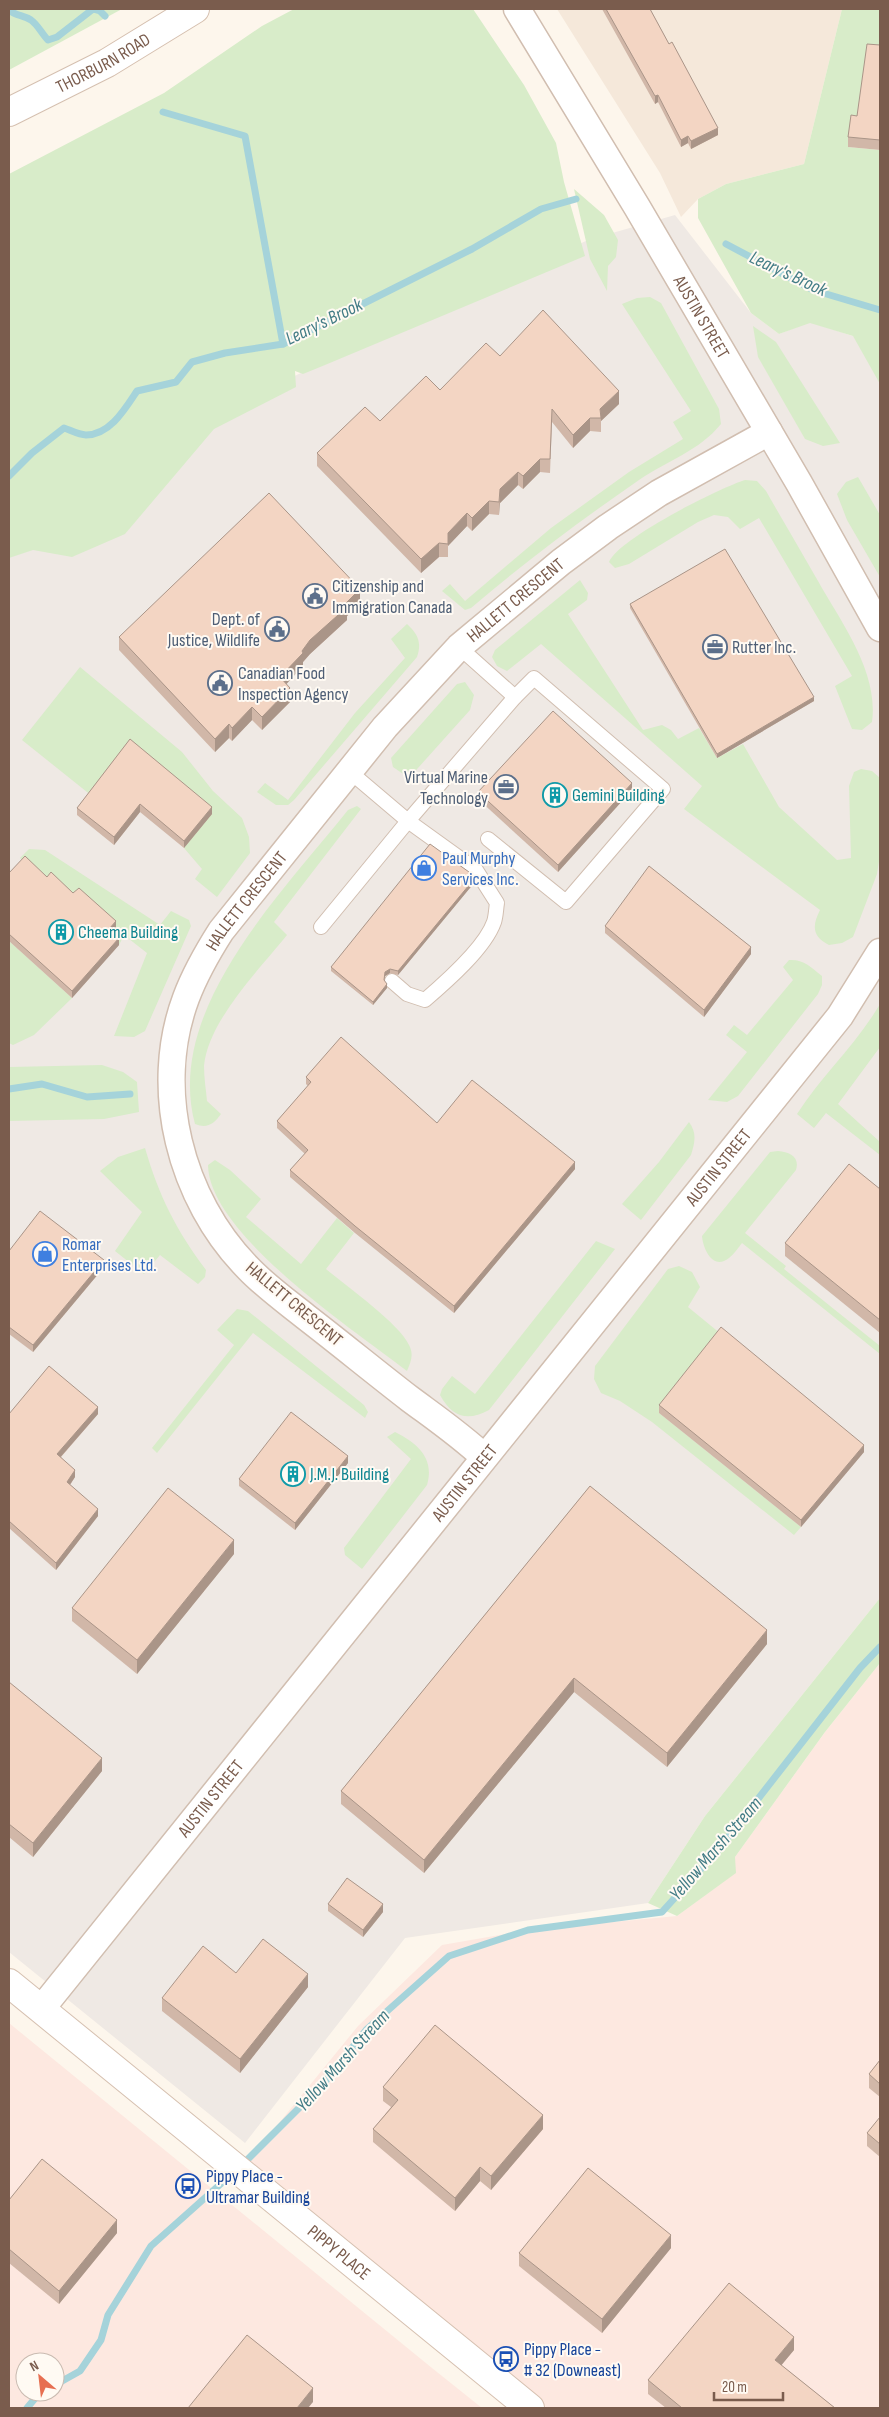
<svg xmlns="http://www.w3.org/2000/svg" width="889" height="2417" font-family="'Sofia Sans Condensed',sans-serif">
<style>
.residential{fill:#f5e8da}
.commercial{fill:#fde8e0;fill-rule:evenodd}
.industrial{fill:#efe9e4}
.green{fill:#d8ecc9}
.lines{fill:none;stroke-linecap:round;stroke-linejoin:round}
.stream{stroke:#a5d3da;stroke-width:7}
.lane-casing{stroke:#d1beb0;stroke-width:16}
.street-casing{stroke:#d1beb0;stroke-width:29}
.secondary-casing{stroke:#d6c0b0;stroke-width:30}
.lane{stroke:#fff;stroke-width:14}
.street{stroke:#fff;stroke-width:26}
.secondary{stroke:#fff;stroke-width:28}
.wall{fill:#d1b7a8}
.shaded-wall{fill:#aa9588}
.building{fill:#f3d5c3;stroke:#aa9588}
.labels{text-anchor:middle;dominant-baseline:central;stroke-width:4;stroke-linejoin:round;paint-order:stroke}
.street-label{font-size:18px;fill:#7a5c4d;stroke:#fffaf3}
.service-label{font-size:18px;fill:#4e5e75;stroke:#fffaf3;text-anchor:start}
.culture-label{font-size:18px;fill:#0d838f;stroke:#fffaf3;text-anchor:start}
.shop-label{font-size:18px;fill:#366cbe;stroke:#fffaf3;text-anchor:start}
.transit-label{font-size:18px;fill:#164399;stroke:#fffaf3;text-anchor:start}
.water-label{font-size:19px;font-style:italic;fill:#437c86;stroke:#fffaf3}
</style>
<rect width="100%" height="100%" fill="#fdf6ec"/>
<!-- residential -->
<path class="residential" d="M557 9H842L804 164 726 184 698 199 681 217 660 173Z"/>
<!-- commercial -->
<g class="commercial">
<path d="M880 1663V2408H547L426 2310 249 2160 358 2026 442 1945 528 1930 677 1916 735 1873V1857L825 1732Z"/>
<path d="M9 2023 432 2368 482 2408H9ZM25 2362H55V2392H25Z"/>
</g>
<!-- industrial -->
<path class="industrial" d="M675 215 751 313 779 334 810 322 880 345V1598L705 1816 648 1903 405 1938 245 2143 9 1952V553L206 425 288 379 588 240Z"/>
<!-- green -->
<g class="green">
<path d="M9 9H122L9 70Z"/>
<path d="M294 9H473L524 85 556 143 564 182 585 256 325 365 303 374 295 371 296 387 214 429 125 534 72 557 33 550 9 558V174L164 93 262 26Z"/>
<path d="M842 9H880V55L848 147 880 150V384L853 336 810 323 779 334 751 313 698 218V199L726 184 804 164Z"/>
<path d="M574 189 604 215 618 240 616 257 608 266 607 291 590 259Z"/>
<path d="M650 297 661 303 719 409 721 424C699 451 667 461 639 480 581 520 525 562 471 608L465 610 442 591 450 584 465 601 551 528 629 472 683 439 673 422 691 411 622 304 637 298Z"/>
<path d="M753 326 776 342 840 443 823 446 805 439 758 357Z"/>
<path d="M858 477 880 515V577L847 520 837 494 846 482Z"/>
<path d="M745 480 757 481 766 491C783 521 801 551 818 581 841 622 879 672 872 722L862 730 852 729 835 686 852 676 759 518 740 529 728 517 714 515 698 522 629 564 615 568 609 562C618 539 719 488 745 480Z"/>
<path d="M580 580 588 593 587 600 568 614 643 730 662 725 671 730 678 739 699 728 717 758 743 744 779 807 837 860 851 858 849 786 854 772 861 769 872 771 880 778V855L877 874 853 937 842 943 829 945C812 936 812 926 820 910L684 809 702 786 541 644 507 671 497 666 492 657 495 650Z"/>
<path d="M407 624C418 634 422 643 417 657L294 800 288 805H276L257 792 265 783 288 800 355 713 405 658 391 639Z"/>
<path d="M80 667 182 752 213 791 242 818 249 837 250 853 217 897 195 879 202 869 184 848 211 814 92 796 22 740Z"/>
<path d="M465 682 474 695 470 710 409 778 393 767 391 758 457 684Z"/>
<path d="M357 806 361 809 274 922 287 935C259 970 208 1021 204 1066 204 1078 206 1090 207 1101L221 1114C214 1124 207 1129 195 1124 164 1009 283 892 348 810Z"/>
<path d="M29 849 45 850 160 925 171 911 189 920 191 926 145 1031 134 1037 114 1036 147 953 124 935 119 945 47 884 20 858Z"/>
<path d="M9 941 72 998 34 1035 13 1045 9 1043Z"/>
<path d="M789 960C803 959 811 967 822 976V985L818 994 738 1096 727 1102 708 1100 747 1052 726 1035 734 1025 747 1035 793 980 783 967Z"/>
<path d="M880 1004V1047L838 1104 880 1142V1155L826 1113 814 1128 797 1114C822 1075 856 1045 880 1004Z"/>
<path d="M102 1065 123 1072 137 1082 139 1112 104 1119 9 1121V1067Z"/>
<path d="M689 1122C697 1133 695 1142 691 1155L641 1220 622 1204 659 1162Z"/>
<path d="M145 1148C159 1196 176 1230 206 1270L205 1277 198 1284 160 1255 144 1274 115 1251 142 1212 100 1171 118 1157Z"/>
<path d="M778 1151C790 1152 800 1157 796 1170L745 1233 786 1266 784 1269 880 1346V1354L742 1243C738 1248 734 1254 729 1258 713 1271 703 1249 702 1236L766 1157 770 1152Z"/>
<path d="M215 1160 230 1170 261 1199 246 1217 301 1264 337 1218 354 1233 326 1269C346 1286 399 1323 409 1345 414 1354 411 1362 407 1371 354 1330 209 1234 208 1165Z"/>
<path d="M596 1241 615 1249 489 1410C467 1422 452 1417 440 1395L442 1389 452 1376 475 1394Z"/>
<path d="M679 1266 692 1272 700 1287 688 1307 721 1334 659 1413 801 1527 794 1535 652 1422 620 1401 601 1393 594 1379 595 1366 668 1269Z"/>
<path d="M237 1309 248 1311 364 1405 368 1412 365 1418 253 1333 157 1453 152 1448 234 1345 217 1330Z"/>
<path d="M395 1432C417 1443 435 1458 427 1485L362 1569 345 1555 344 1548 411 1459 387 1437Z"/>
<path d="M880 1598V1663L825 1732 735 1857 736 1873 677 1916 648 1903 705 1816Z"/>
</g>
<g class="lines">
<!-- stream -->
<g class="stream">
<path d="M9 10C16 16 23 15 31 20 38 25 42 34 48 40L57 37 93 9 100 11 105 16"/>
<path d="M163 112 245 136 283 344"/>
<path d="M726 244 813 290 880 310"/>
<path d="M9 476 32 453 64 428C70 430 79 435 86 435 110 435 125 409 137 391L176 382 192 362 225 353 283 344 472 249 541 209 576 199"/>
<path d="M9 1089 42 1084 87 1097 130 1094"/>
<path d="M242 2165 324 2083 367 2029 449 1956 528 1930 662 1912 719 1849 860 1668 880 1647"/>
<path d="M55 2385 80 2371 101 2340 108 2315 151 2246 234 2172"/>
<path d="M27 2408 37 2396 44 2392"/>
</g>
<defs>
<g id="lane">
<path d="M349 771 408 821 515 697 459 647"/>
<path d="M488 839 566 902 663 789 534 678 515 697"/>
<path d="M321 927 408 821 476 870 497 903C496 909 496 916 494 922 485 948 446 982 425 1000L407 994 392 981"/>
</g>
<g id="street">
<path id="s1" d="M517 9 637 207 799 483 880 628"/>
<path id="s2" d="M484 1457C459 1434 437 1419 410 1399 375 1372 341 1344 306 1317 286 1301 265 1286 248 1268 180 1199 152 1089 186 998 195 974 207 953 221 931L385 727 459 647 561 562 608 527 659 493 769 432"/>
<path id="s3" d="M42 2008 840 1016 880 952"/>
</g>
<g id="secondary">
<path id="s4" d="M9 112 107 63 195 9"/>
<path id="s5" d="M9 1983 530 2408"/>
</g>
</defs>
<!-- lane casing -->
<use href="#lane" class="lane-casing"/>
<!-- street casing -->
<use href="#street" class="street-casing"/>
<!-- secondary casing -->
<use href="#secondary" class="secondary-casing"/>
<!-- lane -->
<use href="#lane" class="lane"/>
<!-- street -->
<use href="#street" class="street"/>
<!-- secondary -->
<use href="#secondary" class="secondary"/>
</g>
<!-- wall -->
<g class="wall">
<path d="M602 9H650L718 135 691 149 688 143 681 147 658 102 655 104Z"/>
<path d="M880 45V150L848 147V137L857 116Z"/>
<path d="M500 356 619 404 601 421V432L590 431 573 448 552 422 550 473 540 472 523 489 518 485 500 503 499 515 489 514 472 531 467 526 448 546V557H439L421 573 317 466V453L380 421 440 390Z"/>
<path d="M360 603 347 616V620L310 654 303 662V666L286 684 290 702 262 730 252 720 232 741 229 738 215 752 119 650V637Z"/>
<path d="M630 604 814 701 717 758 630 608Z"/>
<path d="M130 739 212 814 184 848 140 812 114 845 77 815V808Z"/>
<path d="M632 790 558 872 478 799V792Z"/>
<path d="M9 873 47 877 73 893 116 928 112 932 119 945 72 998 9 941Z"/>
<path d="M474 883 398 975 390 973 385 976 384 981 387 988 373 1005 331 971V967Z"/>
<path d="M605 926 751 954 704 1017 605 933Z"/>
<path d="M306 1077 437 1123 575 1169 454 1313 355 1233 290 1177V1170L305 1154 277 1128V1121L308 1086 306 1084Z"/>
<path d="M880 1189V1333L785 1256V1243Z"/>
<path d="M9 1251 104 1267 33 1352 9 1334Z"/>
<path d="M659 1405 864 1452 801 1527 659 1413Z"/>
<path d="M9 1414H98L61 1457 75 1477 70 1485 98 1516 56 1570 9 1528Z"/>
<path d="M348 1463 295 1530 239 1486V1479Z"/>
<path d="M590 1486 767 1644 667 1767 574 1692 424 1873 341 1804V1791Z"/>
<path d="M234 1554 137 1674 72 1621V1608Z"/>
<path d="M9 1682 102 1771 33 1857 9 1837Z"/>
<path d="M328 1904 383 1912 363 1937 328 1911Z"/>
<path d="M236 1973 308 1987 240 2073 162 2011V1998Z"/>
<path d="M880 2060V2097L869 2088V2074Z"/>
<path d="M383 2087 543 2129 491 2190 480 2181 455 2211 373 2142V2129L391 2107 383 2101Z"/>
<path d="M880 2117V2157L867 2146V2133Z"/>
<path d="M9 2200 117 2233 59 2304 9 2263Z"/>
<path d="M671 2248 602 2333 519 2266V2253Z"/>
<path d="M794 2350 781 2365 835 2408H666L648 2394V2380Z"/>
</g>
<!-- shaded-wall -->
<g class="shaded-wall">
<path d="M658 95V102L655 104V96Z"/>
<path d="M718 128V135L691 149V141Z"/>
<path d="M688 136V143L681 147V140Z"/>
<path d="M619 391V404L601 421 600 409Z"/>
<path d="M590 418V431L573 448V435Z"/>
<path d="M540 459V472L523 489V476Z"/>
<path d="M518 472V485L500 503 499 515 500 489Z"/>
<path d="M489 501V514L472 531V518Z"/>
<path d="M467 513V526L448 546V557V533Z"/>
<path d="M439 543V557L421 573V559Z"/>
<path d="M360 589V603L347 616V620L310 654 303 662V666L280 691V677L310 640Z"/>
<path d="M290 688V702L262 730V717Z"/>
<path d="M814 697V701L717 758V754Z"/>
<path d="M252 707V720L232 741V728Z"/>
<path d="M229 724V738L215 752V739Z"/>
<path d="M632 783V790L558 872V865Z"/>
<path d="M140 804V812L114 845V837Z"/>
<path d="M212 807V814L184 848V841Z"/>
<path d="M474 879V883L398 975V971Z"/>
<path d="M116 921V928L109 936V929Z"/>
<path d="M119 938V945L72 998V991Z"/>
<path d="M751 947V954L704 1017V1010Z"/>
<path d="M390 969V973L385 976 384 983 385 972Z"/>
<path d="M387 984V988L373 1005V1002Z"/>
<path d="M575 1162V1169L454 1313V1306Z"/>
<path d="M104 1260V1267L33 1352V1345Z"/>
<path d="M98 1407V1414L57 1461V1454Z"/>
<path d="M864 1445V1452L801 1527V1520Z"/>
<path d="M348 1456V1463L295 1530V1523Z"/>
<path d="M75 1470V1477L67 1489V1482Z"/>
<path d="M98 1509V1516L56 1570V1563Z"/>
<path d="M234 1540V1554L137 1674V1660Z"/>
<path d="M767 1630V1644L667 1767V1753Z"/>
<path d="M574 1678V1692L424 1873V1860Z"/>
<path d="M102 1758V1771L33 1857V1843Z"/>
<path d="M383 1904V1912L363 1937V1930Z"/>
<path d="M308 1974V1987L240 2073V2059Z"/>
<path d="M543 2115V2129L491 2190V2176Z"/>
<path d="M480 2167V2181L455 2211V2198Z"/>
<path d="M117 2220V2233L59 2304V2291Z"/>
<path d="M671 2235V2248L602 2333V2319Z"/>
<path d="M794 2337V2350L775 2373V2360Z"/>
<path d="M313 2388V2402L308 2408H297Z"/>
</g>
<!-- building -->
<g class="building">
<path d="M606 9H650L669 44 672 42 718 128 691 141 688 136 681 140 658 95 655 96Z"/>
<path d="M867 44 880 45V140L848 137 851 115 857 116Z"/>
<path d="M543 310 619 391 600 409 601 418H590L573 435 552 409 550 459H540L523 476 518 472 500 489 499 502 489 501 472 518 467 513 448 533V544L439 543 421 559 317 453 365 407 380 421 426 376 440 390 486 343 500 356Z"/>
<path d="M269 493 360 589 344 605 347 607 310 640 302 651 303 653 280 677 290 688 262 717 252 707 232 728 229 724 215 739 119 637Z"/>
<path d="M725 549 814 697 717 754 630 604Z"/>
<path d="M553 711 632 783 558 865 478 792Z"/>
<path d="M130 739 212 807 184 841 140 804 114 837 77 808Z"/>
<path d="M430 844 469 872 474 879 398 971 390 969 385 972 384 980 387 984 373 1002 331 967Z"/>
<path d="M25 856 47 877 51 872 73 893 79 888 116 921 109 929 119 938 72 991 9 934V873Z"/>
<path d="M649 866 751 947 704 1010 605 926Z"/>
<path d="M341 1037 437 1123 472 1080 575 1162 454 1306 355 1226 290 1170 308 1150 277 1121 311 1082 306 1077Z"/>
<path d="M849 1164 880 1189V1320L785 1243Z"/>
<path d="M40 1211 104 1260 33 1345 9 1327V1251Z"/>
<path d="M721 1327 864 1445 801 1520 659 1405Z"/>
<path d="M49 1366 98 1407 57 1454 75 1470 67 1482 98 1509 56 1563 9 1521V1414Z"/>
<path d="M291 1412 348 1456 295 1523 239 1479Z"/>
<path d="M590 1486 767 1630 667 1753 574 1678 424 1860 341 1791Z"/>
<path d="M168 1488 234 1540 137 1660 72 1608Z"/>
<path d="M9 1682 102 1758 33 1843 9 1824Z"/>
<path d="M347 1878 383 1904 363 1930 328 1904Z"/>
<path d="M263 1939 308 1974 240 2059 162 1998 203 1946 236 1973Z"/>
<path d="M435 2025 543 2115 491 2176 480 2167 455 2198 373 2129 398 2100 383 2087Z"/>
<path d="M880 2060V2084L869 2074Z"/>
<path d="M880 2117V2144L867 2133Z"/>
<path d="M42 2159 117 2220 59 2291 9 2249V2200Z"/>
<path d="M588 2168 671 2235 602 2319 519 2253Z"/>
<path d="M729 2283 794 2337 775 2360 835 2408H682L648 2380Z"/>
<path d="M247 2335 313 2388 297 2408H188Z"/>
</g>
<!-- icons -->
<defs>
<symbol id="civic-ring" viewBox="-11 -11 22 22"><circle r="9.5" fill="#fffaf3" stroke="#5c6f8a" stroke-width="1.5"/><path d="M-.6-6.5H3V-4.5H.6V-3L4-1V1h2V6H-6V1h2V-1L-.6-3ZM-1.2 2.5V6h2.4V2.5Z" fill="#5c6f8a"/></symbol>
<symbol id="office-ring" viewBox="-11 -11 22 22"><circle r="9.5" fill="#fffaf3" stroke="#5c6f8a" stroke-width="1.5"/><path d="M-6-3h4V-5.5h4V-3h4V5H-6ZM-1-4.5V-3h2v-1.5ZM-6 0V1H6V0Z" fill="#5c6f8a"/></symbol>
<symbol id="building-ring" viewBox="-11 -11 22 22"><circle r="9.5" fill="#fffaf3" stroke="#0f9aa8" stroke-width="1.5"/><path d="M-4-6H4V6H1V3H-1V6H-4ZM-2.5-4.3h1.7v1.8h-1.7ZM.8-4.3h1.7v1.8H.8ZM-2.5-1h1.7V.8h-1.7ZM.8-1h1.7V.8H.8Z" fill="#0f9aa8"/></symbol>
<symbol id="shop-ring" viewBox="-11 -11 22 22"><circle r="9.5" fill="#fffaf3" stroke="#3f7fe0" stroke-width="1.5"/><path d="M-5-2.5h2.3a2.7 3.5 0 0 1 5.4 0H5L5.5 6h-11ZM-1.5-2.5h3a1.5 2.3 0 0 0-3 0Z" fill="#3f7fe0"/></symbol>
<symbol id="bus-ring" viewBox="-11 -11 22 22"><circle r="9.5" fill="#fffaf3" stroke="#1a4fb4" stroke-width="1.5"/><path d="M-5-6H5V4H4V6H2V4H-2V6H-4V4H-5ZM-3.5-4V0h7V-4ZM-3.5 1.2v1.5H-2V1.2ZM2 1.2v1.5H3.5V1.2Z" fill="#1a4fb4"/></symbol>
</defs>
<g fill-rule="evenodd">
<use href="#civic-ring" x="301" y="582" width="28" height="28"/>
<use href="#civic-ring" x="263" y="615" width="28" height="28"/>
<use href="#office-ring" x="701" y="633" width="28" height="28"/>
<use href="#civic-ring" x="206" y="669" width="28" height="28"/>
<use href="#office-ring" x="492" y="773" width="28" height="28"/>
<use href="#building-ring" x="541" y="781" width="28" height="28"/>
<use href="#shop-ring" x="410" y="854" width="28" height="28"/>
<use href="#building-ring" x="47" y="918" width="28" height="28"/>
<use href="#shop-ring" x="31" y="1240" width="28" height="28"/>
<use href="#building-ring" x="279" y="1460" width="28" height="28"/>
<use href="#bus-ring" x="174" y="2172" width="28" height="28"/>
<use href="#bus-ring" x="492" y="2345" width="28" height="28"/>
</g>
<g class="labels">
<!-- street labels -->
<g class="street-label">
<text stroke="none"><textPath href="#s4" startOffset="106">THORBURN ROAD</textPath></text>
<text stroke="none"><textPath href="#s1" startOffset="359">AUSTIN STREET</textPath></text>
<text stroke="none"><textPath href="#s2" startOffset="1114">HALLETT CRESCENT</textPath></text>
<text stroke="none"><textPath href="#s2" startOffset="709">HALLETT CRESCENT</textPath></text>
<text stroke="none"><textPath href="#s3" startOffset="1079">AUSTIN STREET</textPath></text>
<text transform="translate(294 1304) rotate(40)">HALLETT CRESCENT</text>
<text stroke="none"><textPath href="#s3" startOffset="674">AUSTIN STREET</textPath></text>
<text stroke="none"><textPath href="#s3" startOffset="269">AUSTIN STREET</textPath></text>
<text stroke="none"><textPath href="#s5" startOffset="426">PIPPY PLACE</textPath></text>
</g>
<!-- service labels -->
<g class="service-label">
<text x="332" y="586">Citizenship and<tspan x="332" dy="21">Immigration Canada</tspan></text>
<text x="260" y="619" text-anchor="end">Dept. of<tspan x="260" dy="21">Justice, Wildlife</tspan></text>
<text x="732" y="647">Rutter Inc.</text>
<text x="238" y="673">Canadian Food<tspan x="238" dy="21">Inspection Agency</tspan></text>
<text x="488" y="777" text-anchor="end">Virtual Marine<tspan x="488" dy="21">Technology</tspan></text>
</g>
<!-- culture labels -->
<g class="culture-label">
<text x="572" y="795">Gemini Building</text>
<text x="78" y="932">Cheema Building</text>
<text x="310" y="1474">J.M.J. Building</text>
</g>
<!-- shop labels -->
<g class="shop-label">
<text x="442" y="858">Paul Murphy<tspan x="442" dy="21">Services Inc.</tspan></text>
<text x="62" y="1244">Romar<tspan x="62" dy="21">Enterprises Ltd.</tspan></text>
</g>
<!-- transit labels -->
<g class="transit-label">
<text x="206" y="2176">Pippy Place -<tspan x="206" dy="21">Ultramar Building</tspan></text>
<text x="524" y="2349">Pippy Place -<tspan x="524" dy="21"># 32 (Downeast)</tspan></text>
</g>
<!-- water labels -->
<g class="water-label">
<text transform="translate(788 274) rotate(25)">Leary's Brook</text>
<text transform="translate(324 322) rotate(-26)">Leary's Brook</text>
<text transform="translate(716 1849) rotate(-49)">Yellow Marsh Stream</text>
<text transform="translate(343 2061) rotate(-48)">Yellow Marsh Stream</text>
</g>
</g>
<!-- border -->
<rect width="889" height="2417" fill="none" stroke="#7a5c4d" stroke-width="20"/>
<!-- north arrow -->
<g transform="translate(40 2377) rotate(332)"><circle r="24" fill="#fffaf3" stroke="#cabbb1"/>
<path d="M0-4L9 19L0 12L-9 19Z" fill="#e76f51"/>
<text y="-8" font-size="14" font-weight="bold" text-anchor="middle" fill="#7a5c4d">N</text>
</g>
<!-- scale -->
<path d="M714 2392v8h69v-8" fill="none" stroke="#7a5c4d" stroke-width="2.5"/>
<text x="722" y="2392" font-size="15" fill="#7a5c4d" stroke="#fffaf3" stroke-width="4" paint-order="stroke">20 m</text>
</svg>
